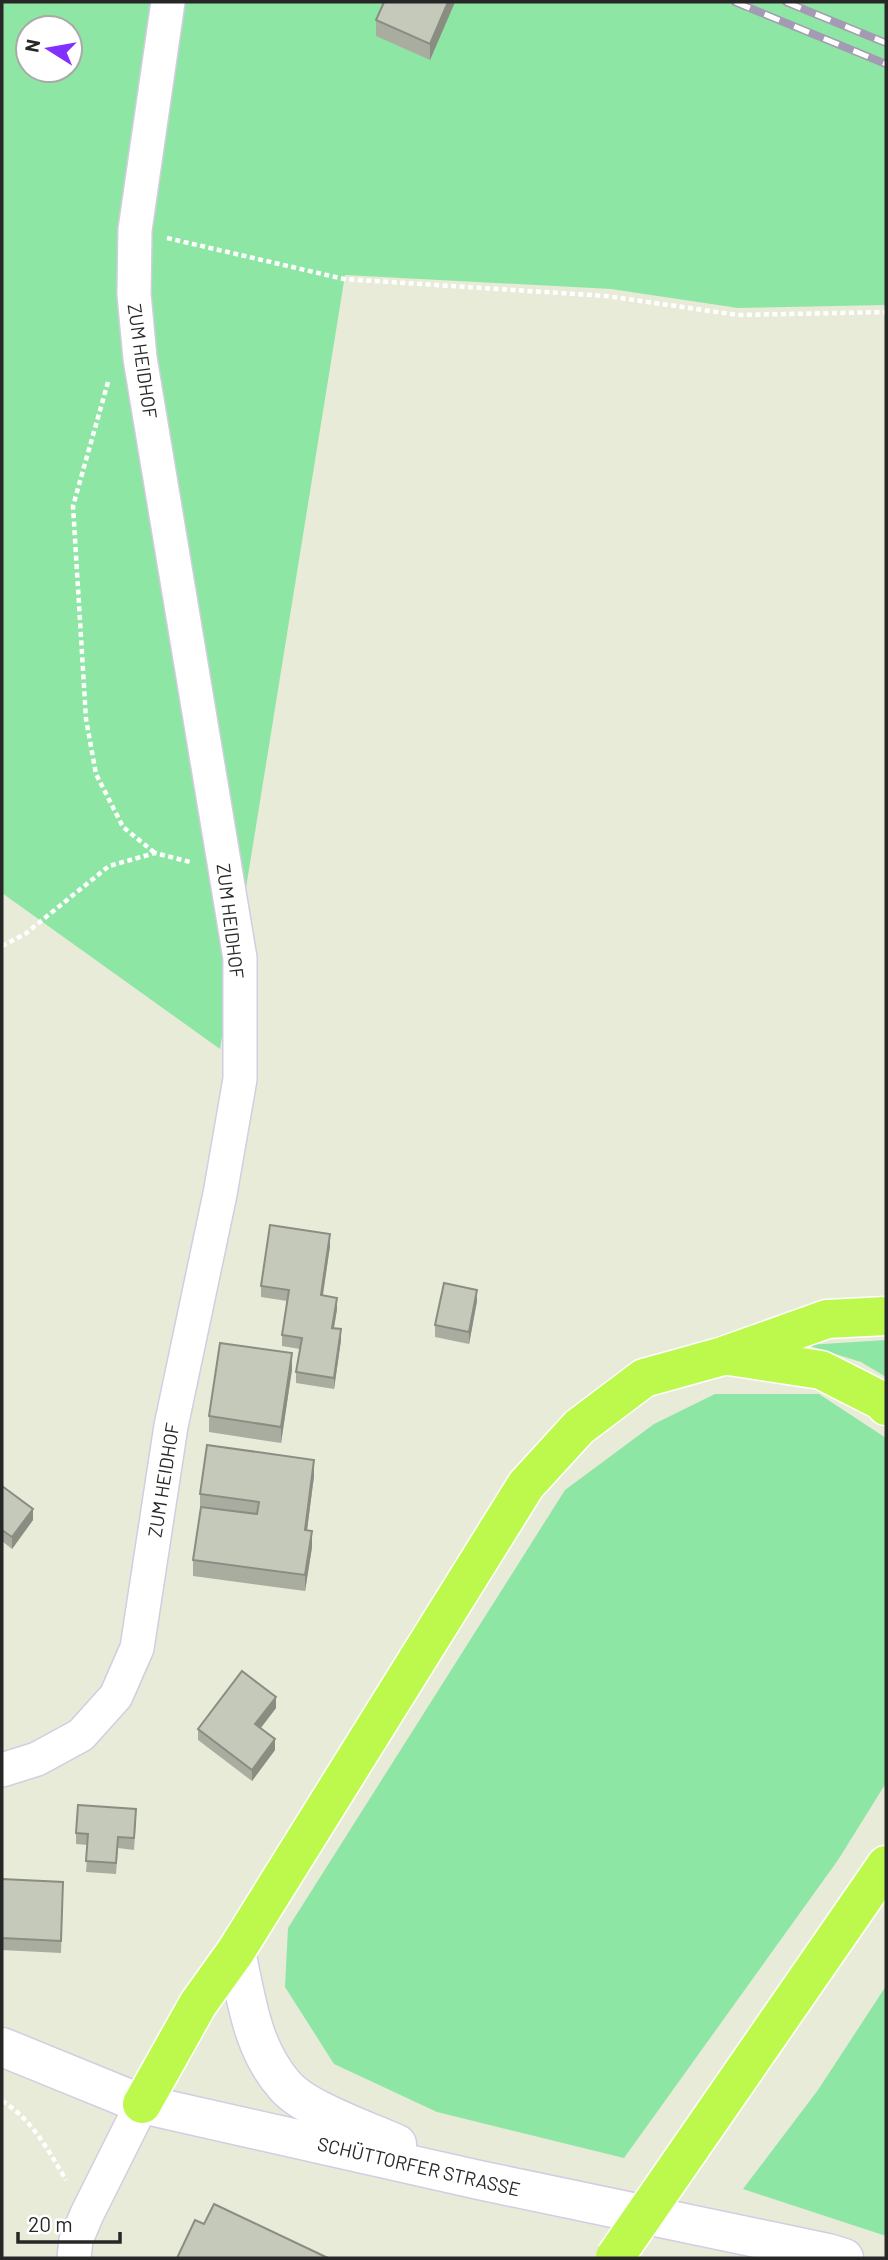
<svg xmlns="http://www.w3.org/2000/svg" width="888" height="2260" font-family="Barlow,sans-serif">
<style>
.green{fill:#8ee6a4;fill-rule:evenodd}
.lines{fill:none;stroke-linecap:round;stroke-linejoin:round}
.minor-casing{stroke:#d4cce2;stroke-width:36}
.secondary-casing{stroke:#d4cce2;stroke-width:41}
.primary-casing{stroke:#fff;stroke-width:41}
.path{stroke:#fff;stroke-width:4.5;stroke-dasharray:5 3.5;stroke-linecap:butt}
.minor{stroke:#fff;stroke-width:33}
.secondary{stroke:#fff;stroke-width:38}
.primary{stroke:#bdf94d;stroke-width:38}
.rail-casing{stroke:#a59ab3;stroke-width:8}
.rail{stroke:#fff;stroke-width:5;stroke-dasharray:16;stroke-linecap:butt}
.primary-bridge-casing{stroke:#fff;stroke-width:41;stroke-linecap:butt}
.primary-bridge{stroke:#bdf94d;stroke-width:38}
.wall{fill:#a9ada0}
.shaded-wall{fill:#8a8d82}
.building{fill:#c5c9ba;stroke:#8a8d82;stroke-width:2}
.labels{text-anchor:middle;dominant-baseline:central;stroke-width:5;stroke-linejoin:round;paint-order:stroke}
.street-label{font-size:19px;fill:#272727;stroke:#fff}
</style>
<rect width="100%" height="100%" fill="#e8ebd7"/>
<!-- green -->
<g class="green">
<path d="M2 2H886V305L738 308 611 289 345 275 220 1049 2 893ZM28 28H70V70H28Z"/>
<path d="M886 1340V1377L861 1362 807 1345Z"/>
<path d="M715 1394H819L886 1438V1783L838 1860 624 2158 437 2112 334 2064 285 1987 288 1928 565 1490 654 1424Z"/>
<path d="M886 1986V2236L743 2189 818 2090Z"/>
</g>
<g class="lines">
<defs>
<g id="minor">
<path d="M2 1770 37 1759 81 1735 116 1696 137 1648 171 1426 220 1194 240 1079V958L140 358 134 294 135 230 168 2"/>
<path d="M74 2258 76 2240 87 2214 142 2104"/>
</g>
<g id="secondary">
<path d="M236 1951C246 1998 252 2050 286 2087 307 2110 368 2131 397 2144"/>
<path d="M2 2047 142 2104 479 2180 828 2253 844 2258"/>
</g>
<g id="primary">
<path d="M729 1356 821 1370 882 1401 886 1406"/>
<path d="M142 2104 198 2004 236 1951 526 1485 579 1427 644 1378 723 1356 827 1319 886 1316"/>
<path d="M689 2150 886 1865"/>
</g>
</defs>
<!-- minor casing -->
<use href="#minor" class="minor-casing"/>
<!-- secondary casing -->
<use href="#secondary" class="secondary-casing"/>
<!-- primary casing -->
<use href="#primary" class="primary-casing"/>
<!-- path -->
<g class="path">
<path d="M167 238 344 279 606 296 738 315 886 312"/>
<path d="M108 382 73 506 86 719 96 774 123 827 155 853"/>
<path d="M2 946 25 934 109 866 155 853 190 862"/>
<path d="M2 2101C32 2119 48 2150 66 2180"/>
</g>
<!-- minor -->
<use href="#minor" class="minor"/>
<!-- secondary -->
<use href="#secondary" class="secondary"/>
<!-- primary -->
<use href="#primary" class="primary"/>
<defs>
<g id="rail">
<path d="M735 2 886 64"/>
<path d="M786 2 886 43"/>
</g>
</defs>
<!-- rail casing -->
<use href="#rail" class="rail-casing"/>
<!-- rail -->
<use href="#rail" class="rail"/>
<defs>
<path id="primary-bridge" d="M615 2257 689 2150"/>
</defs>
<!-- primary-bridge casing -->
<use href="#primary-bridge" class="primary-bridge-casing"/>
<!-- primary-bridge -->
<use href="#primary-bridge" class="primary-bridge"/>
</g>
<!-- wall -->
<g class="wall">
<path d="M455 2 430 60 376 36V20Z"/>
<path d="M330 1246 323 1295 337 1309 334 1328 341 1340 334 1389 296 1383V1372L300 1349 282 1346V1335L287 1301 261 1297V1286Z"/>
<path d="M477 1301 469 1344 435 1337V1325Z"/>
<path d="M292 1369 281 1443 209 1432V1416Z"/>
<path d="M314 1476 307 1530 312 1547 305 1591 193 1576V1560L200 1510V1494Z"/>
<path d="M2 1486 33 1520 12 1549 2 1541Z"/>
<path d="M276 1708 261 1728 275 1750 252 1781 198 1740V1729Z"/>
<path d="M136 1821 134 1850 118 1848 116 1874 86 1872 88 1845 76 1844V1833Z"/>
<path d="M2 1879 63 1893 61 1953 2 1950Z"/>
</g>
<!-- shaded-wall -->
<g class="shaded-wall">
<path d="M448 2H455L430 60V44Z"/>
<path d="M330 1234V1246L321 1306V1295Z"/>
<path d="M477 1290V1301L469 1344V1332Z"/>
<path d="M337 1298V1309L332 1339V1328Z"/>
<path d="M341 1329V1340L334 1389V1378Z"/>
<path d="M292 1353V1369L281 1443V1427Z"/>
<path d="M314 1460V1476L305 1546V1530Z"/>
<path d="M33 1509V1520L12 1549V1537Z"/>
<path d="M312 1531V1547L305 1591V1575Z"/>
<path d="M276 1697V1708L255 1735V1724Z"/>
<path d="M275 1739V1750L252 1781V1770Z"/>
</g>
<!-- building -->
<g class="building">
<path d="M384 2H448L430 44 376 20Z"/>
<path d="M270 1225 330 1234 321 1295 337 1298 332 1328 341 1329 334 1378 296 1372 302 1338 282 1335 289 1290 261 1286Z"/>
<path d="M444 1283 477 1290 469 1332 435 1325Z"/>
<path d="M220 1343 292 1353 281 1427 209 1416Z"/>
<path d="M207 1445 314 1460 305 1530 312 1531 305 1575 193 1560 201 1507 257 1514 259 1502 200 1494Z"/>
<path d="M2 1486 33 1509 12 1537 2 1530Z"/>
<path d="M242 1671 276 1697 255 1724 275 1739 252 1770 198 1729Z"/>
<path d="M78 1805 136 1809 134 1838 118 1837 116 1863 86 1861 88 1834 76 1833Z"/>
<path d="M2 1879 63 1882 61 1941 2 1938Z"/>
<path d="M214 2204 328 2258H177L195 2220 204 2224Z"/>
</g>
<g class="labels">
<!-- street labels -->
<g class="street-label">
<text transform="translate(143 361) rotate(82)">ZUM HEIDHOF</text>
<text transform="translate(231 921) rotate(83)">ZUM HEIDHOF</text>
<text transform="translate(163 1480) rotate(-81)">ZUM HEIDHOF</text>
<text transform="translate(419 2166) rotate(13)">SCHÜTTORFER STRASSE</text>
</g>
</g>
<!-- border -->
<rect width="888" height="2260" fill="none" stroke="#272727" stroke-width="7"/>
<!-- north arrow -->
<g transform="translate(49 49) rotate(281)"><circle r="33" fill="#ffffff" stroke="#a9a9a9" stroke-width="2"/>
<path d="M0-5L12 26L0 18L-12 26Z" fill="#8230ff"/>
<text y="-10" font-size="19" font-weight="bold" text-anchor="middle" fill="#272727">N</text>
</g>
<!-- scale -->
<path d="M18 2232v10h102v-10" fill="none" stroke="#272727" stroke-width="3.5"/>
<text x="28" y="2232" font-size="21" fill="#272727" stroke="#ffffff" stroke-width="5" paint-order="stroke">20 m</text>
</svg>
